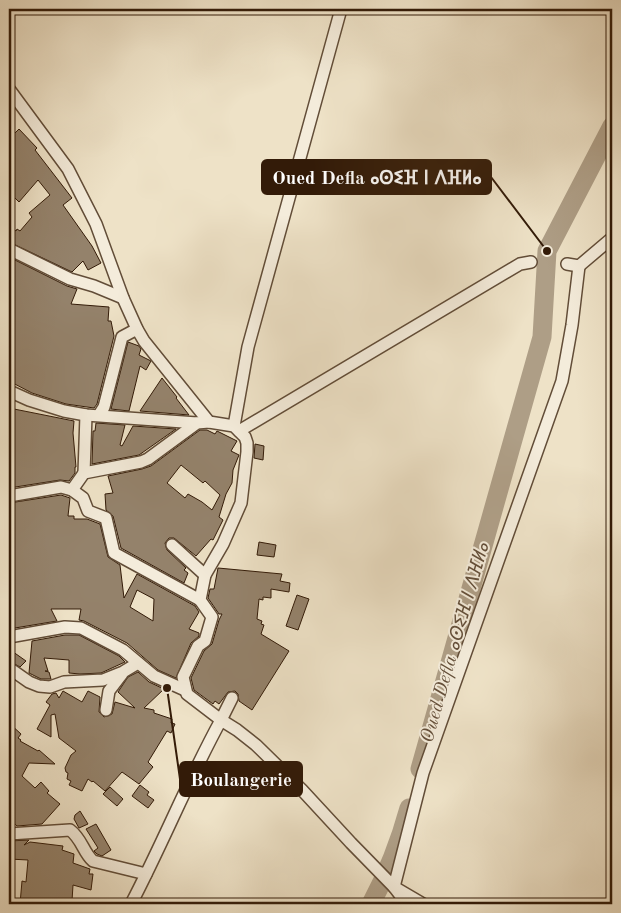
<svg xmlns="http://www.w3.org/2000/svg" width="621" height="913" font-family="'Old Standard TT','Noto Sans Tifinagh',serif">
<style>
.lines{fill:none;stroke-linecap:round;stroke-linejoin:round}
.river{stroke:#ae9e86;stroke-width:19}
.building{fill:#94826b;stroke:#331b08;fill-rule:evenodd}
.minor-casing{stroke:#624d38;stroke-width:14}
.minor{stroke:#f4ecdb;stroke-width:11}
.labels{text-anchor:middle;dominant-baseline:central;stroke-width:4;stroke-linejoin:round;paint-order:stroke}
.water-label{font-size:19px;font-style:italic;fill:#644f3a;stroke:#f4ecdb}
.leader{fill:none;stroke:#331b08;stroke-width:2}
.callout-dot{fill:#331b08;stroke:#f4ecdb;stroke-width:2}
.callout{fill:#331b08;stroke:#331b08;stroke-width:2}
.callout-label{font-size:19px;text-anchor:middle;font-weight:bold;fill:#fff}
</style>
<rect width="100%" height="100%" fill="#eee2c7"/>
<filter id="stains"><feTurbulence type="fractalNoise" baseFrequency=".004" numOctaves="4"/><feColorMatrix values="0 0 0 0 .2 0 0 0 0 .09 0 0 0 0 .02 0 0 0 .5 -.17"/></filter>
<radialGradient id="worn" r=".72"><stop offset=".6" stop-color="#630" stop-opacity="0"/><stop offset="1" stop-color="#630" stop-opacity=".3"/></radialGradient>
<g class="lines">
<!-- river -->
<g class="river">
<path d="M420 769 542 337 547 251 612 126"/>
<path d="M371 904C387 874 400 841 409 808"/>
</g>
</g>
<!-- building -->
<g class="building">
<path d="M19 129 37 148 35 150 72 198 63 205 92 246 101 263 88 270 83 261 72 272 9 242V226L16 231 17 229 20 231 32 217 29 213 50 195 38 180 19 202 9 192V139Z"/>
<path d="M9 257 67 286 77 289 71 304 109 307 108 321H111L114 336 97 404 94 408 66 404 32 393 9 381V287L10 275 9 274Z"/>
<path d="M128 342 139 346 141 349 139 355 151 361 146 370 140 366 129 411 111 409Z"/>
<path d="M162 378 177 397 176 398 189 415 140 411Z"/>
<path d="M9 408 74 421 73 433 76 467H75V473L69 481 60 480 9 488V470L13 469 11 450H9Z"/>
<path d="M96 423 125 425 120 445 122 446 133 426 176 429 139 455 92 464 93 431H95Z"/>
<path d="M200 430H207L215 434 217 431 237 441 231 451 239 455 233 470 232 483 226 494 219 517 223 520 213 540 211 539 196 556 174 538H169L165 543 167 550 186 568 184 570 188 573 184 583 121 548 113 516 106 510 105 494 113 493 108 476 142 469 151 466ZM181 465 203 483 205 481 220 495 212 510 202 502 188 494 185 498 167 483Z"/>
<path d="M255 444 264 446 263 460 254 458Z"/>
<path d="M61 495 70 498 68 516H74V519H87L100 524 108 557 120 565 124 598 137 574 195 606 199 612 189 629 199 633V636L191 643 176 678 158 670 127 643 84 621 79 620 81 609H51L57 621 9 629V503ZM137 590 154 599 153 621 130 607Z"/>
<path d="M259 542 276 545 274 557 257 555Z"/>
<path d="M218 568 282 574 280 581 290 583 289 592 271 589V598L263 597V600L259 599 257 619 262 621 261 624 264 625 261 634 289 651 252 710 239 701 238 694 235 691 228 692 219 704 215 701 213 704 194 690 191 678 204 651 212 644 219 620 222 614H219L208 598 210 589H214Z"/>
<path d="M297 595 309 599 298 630 286 626Z"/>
<path d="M65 635H79L119 656 125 662 101 673 80 674 69 673V660L44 658 48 671H45L49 672 51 679H41L29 673 32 641Z"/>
<path d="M9 649 26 661 20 667 9 661Z"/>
<path d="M138 672 149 682 164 689 144 708 154 710V713L172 719 171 723 175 724 171 733 167 731 148 762 153 767 139 784 122 772 105 791 93 781 92 782 88 779 82 791 69 785 71 781 67 779 68 773 66 772 65 768 71 755 76 751 59 738 55 714 51 715V737L37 729 50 705 46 702 52 694 56 693 59 698 63 691 82 702 88 691 100 697 99 712 104 717 112 714 115 702 135 708 118 692 128 677Z"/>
<path d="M9 723 21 734 18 738 21 740 20 741 38 751 39 750 55 764 29 763 22 776 35 788 41 782 49 791 47 793 60 804 42 824 17 826 9 819Z"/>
<path d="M140 785 149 792 147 795 154 800 148 808 132 796Z"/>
<path d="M110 787 123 799 117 806 103 794Z"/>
<path d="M80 811 88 824 79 828 74 819 75 815Z"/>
<path d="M96 824 111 850 102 856 97 854 94 851 98 848 86 829Z"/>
<path d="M29 840 24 845 30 842 63 846 62 850 74 854 73 863 90 869 89 874H93L91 890 73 885 72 901 53 899V904H20L22 881 26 882 28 860 9 859V841Z"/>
</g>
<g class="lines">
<defs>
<g id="minor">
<path d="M9 89 68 169 96 224 123 298 137 329 144 341 209 422 234 426 245 437 247 443V452L241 503 223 544 205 575 200 600 212 617 205 641 198 646 183 677 187 694 221 720C188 780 163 843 131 904"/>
<path d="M9 249 70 279 94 286 123 298"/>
<path d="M567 264 579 266 612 238"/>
<path d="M9 391 29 400 64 411 86 415 197 423"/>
<path d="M99 415 104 407 122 337 137 329"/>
<path d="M234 426 248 347 341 9"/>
<path d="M239 431 520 264 531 262"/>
<path d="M84 473 86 415"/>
<path d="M72 490 83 498 88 511 106 518 114 553 200 600"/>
<path d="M9 496 61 487 72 490 84 473 141 462 148 459 197 423 209 422"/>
<path d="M172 545 205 575"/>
<path d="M9 637 65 627 81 628 123 650 154 676 185 690"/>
<path d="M9 668 29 682 39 686 50 687 64 682 103 680 123 672 138 663"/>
<path d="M232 698 221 720 237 730 256 745 302 790 351 843 394 887 423 904"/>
<path d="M106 710 109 691 122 674"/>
<path d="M9 834 70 830C82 839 83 852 93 861L146 874"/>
<path d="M407 904 394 887 423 773 562 381 572 325 579 266"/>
</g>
</defs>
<!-- minor casing -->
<use href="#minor" class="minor-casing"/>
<!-- minor -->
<use href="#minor" class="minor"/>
</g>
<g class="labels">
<!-- water labels -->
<g class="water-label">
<text transform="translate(456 643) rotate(-74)">Oued Defla ⴰⵙⵉⴼ ⵏ ⴷⴼⵍⴰ</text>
</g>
</g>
<!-- callouts -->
<path class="leader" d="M547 251L491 177M167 688L180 779"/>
<g class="callout-dot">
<circle cx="547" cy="251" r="5"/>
<circle cx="167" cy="688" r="5"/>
</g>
<g class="callout">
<rect x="262" y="160" width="229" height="34" rx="5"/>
<rect x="180" y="762" width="122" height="34" rx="5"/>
</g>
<g class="callout-label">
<text x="377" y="184">Oued Defla ⴰⵙⵉⴼ ⵏ ⴷⴼⵍⴰ</text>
<text x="241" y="786">Boulangerie</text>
</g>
<!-- margin -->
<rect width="621" height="913" fill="none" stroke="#eee2c7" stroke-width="30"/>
<rect x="10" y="10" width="601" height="893" fill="none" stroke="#331b08" stroke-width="2.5"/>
<rect x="15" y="15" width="591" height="883" fill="none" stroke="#331b08"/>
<rect width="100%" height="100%" filter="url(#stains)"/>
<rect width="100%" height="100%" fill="url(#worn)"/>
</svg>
